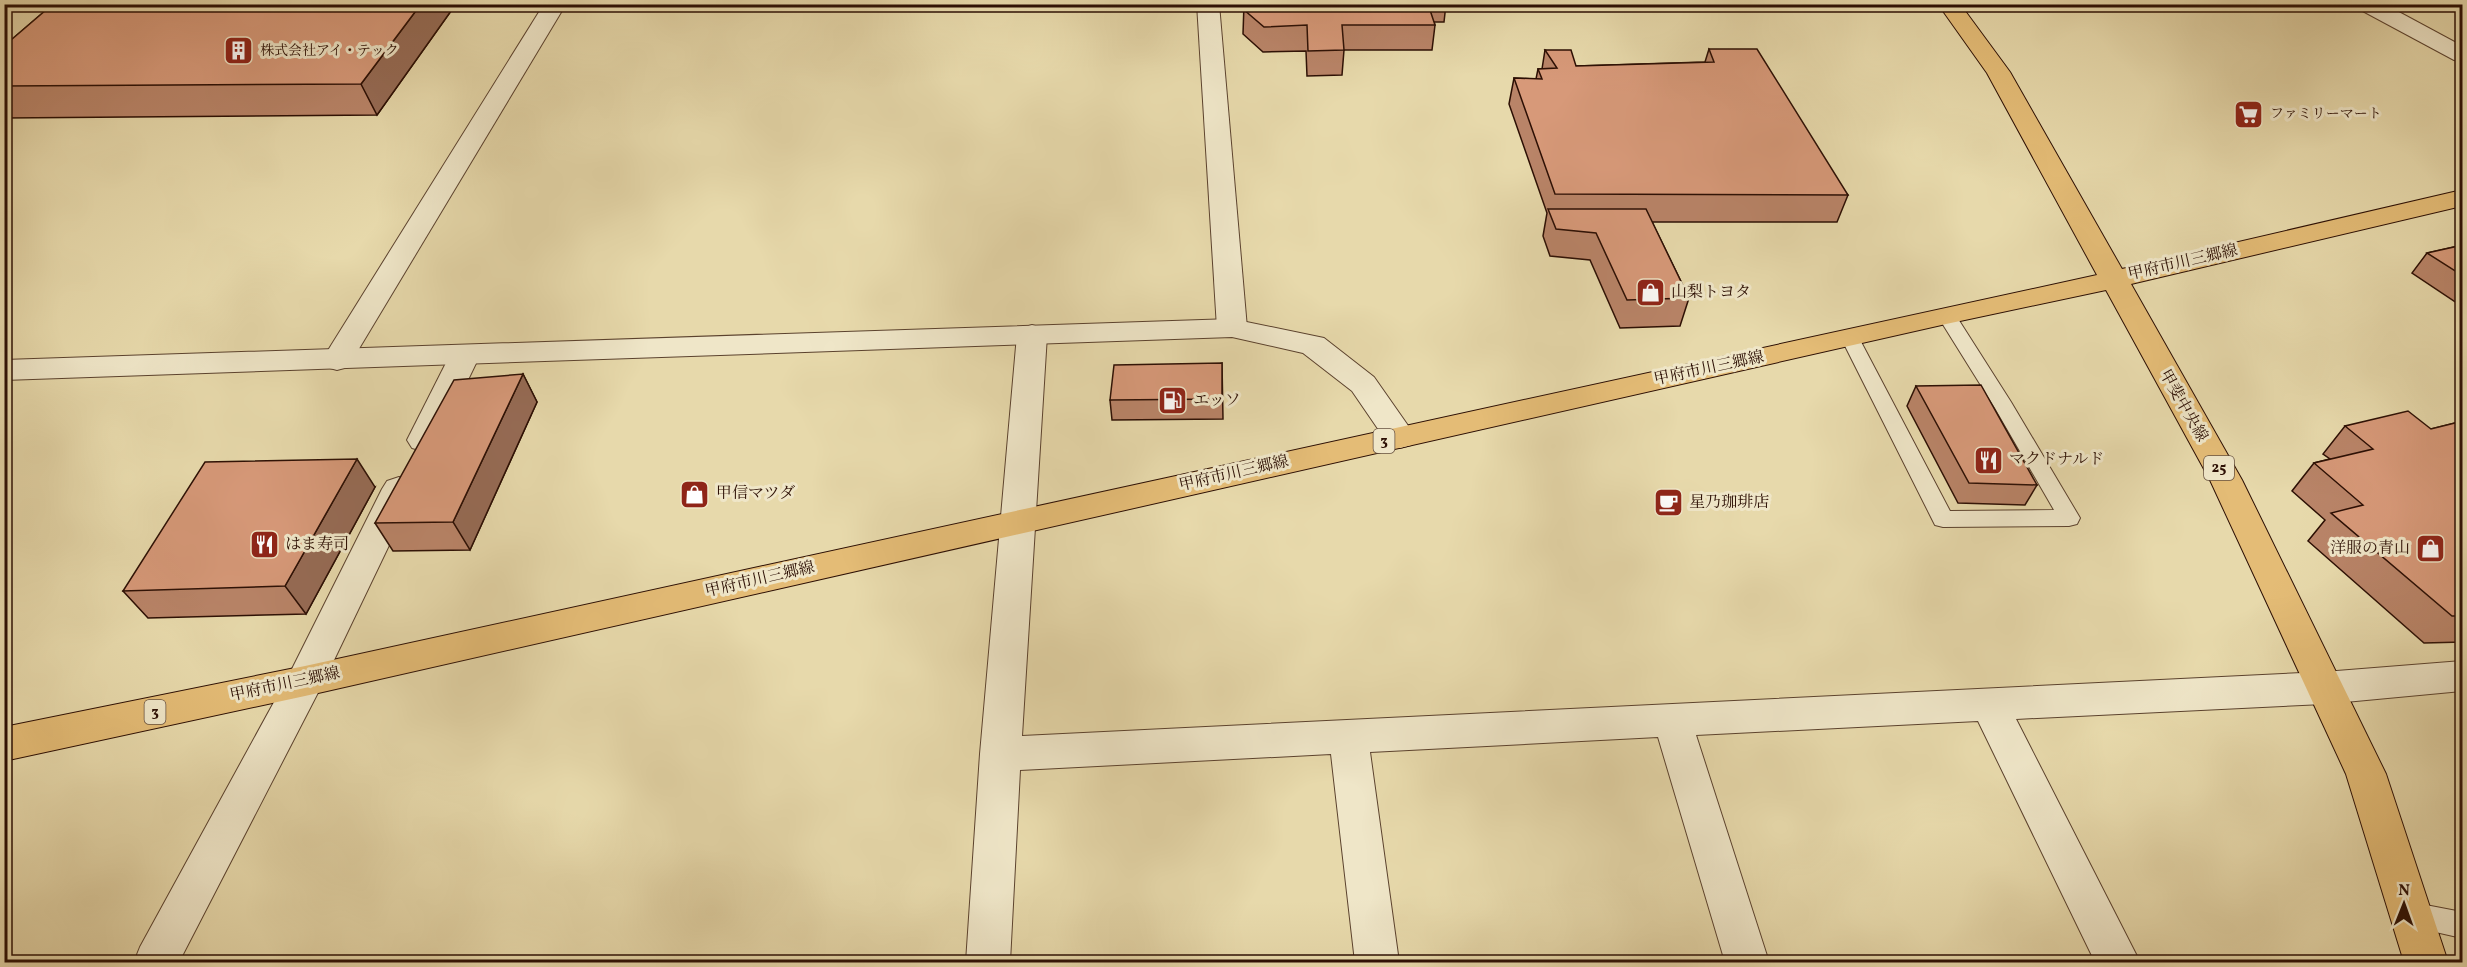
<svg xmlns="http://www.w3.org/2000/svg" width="2467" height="967" font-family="Vollkorn,'Noto Serif JP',serif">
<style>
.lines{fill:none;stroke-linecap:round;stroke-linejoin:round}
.service-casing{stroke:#5b422e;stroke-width:2}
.minor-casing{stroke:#5b422e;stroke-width:2}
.tertiary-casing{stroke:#5b422e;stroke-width:2}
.primary-casing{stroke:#2c0f04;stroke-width:2}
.service{fill:#efe6c8;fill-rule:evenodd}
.minor{fill:#efe6c8;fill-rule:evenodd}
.tertiary{fill:#efe6c8;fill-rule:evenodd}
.primary{fill:#e4bc76;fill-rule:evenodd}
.wall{fill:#b98468;stroke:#2c0f04;stroke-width:1.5}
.shaded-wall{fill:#966b55;stroke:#2c0f04;stroke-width:1.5}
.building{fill:#d79979;stroke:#2c0f04;stroke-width:1.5}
.labels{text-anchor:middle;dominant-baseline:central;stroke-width:6;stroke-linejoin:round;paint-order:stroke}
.far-poi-label{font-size:14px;fill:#2c0f04;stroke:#efe6c8;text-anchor:start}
.shield{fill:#efe6c8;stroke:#66503f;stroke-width:1.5}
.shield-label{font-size:15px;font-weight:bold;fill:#2c0f04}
.street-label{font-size:16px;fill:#2c0f04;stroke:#efe6c8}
.poi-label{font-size:16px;fill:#2c0f04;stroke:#efe6c8;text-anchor:start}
</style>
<rect width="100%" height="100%" fill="#e7d9ab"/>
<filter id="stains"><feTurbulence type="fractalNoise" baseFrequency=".00333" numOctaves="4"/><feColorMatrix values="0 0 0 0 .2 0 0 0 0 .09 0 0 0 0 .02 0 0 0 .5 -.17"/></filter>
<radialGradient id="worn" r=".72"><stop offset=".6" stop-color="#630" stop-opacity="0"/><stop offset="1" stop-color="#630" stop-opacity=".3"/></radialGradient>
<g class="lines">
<defs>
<g id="service">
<path d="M1946 309 1953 311 2011 402 2080 518 2077 524 2069 526 1943 527 1935 525 1841 338 1843 334H1857L1859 338 1950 511 2054 510 1995 408 1937 315 1939 311Z"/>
<path d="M2410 902 2462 912V938L2400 924 2396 915 2400 906Z"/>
</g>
<g id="minor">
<path d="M544 4H566L348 367 337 370 326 367 322 360Z"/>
<path d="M1197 4H1219L1247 328 1242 335 1232 337 1222 335 1217 328Z"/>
<path d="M2356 4H2384L2462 46V62L2454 60 2359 9Z"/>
<path d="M1032 325 1042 328 1047 335 1022 736 2324 672 2337 677 2343 688 2337 699 2324 704 2016 719 2140 962H2095L1978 721 1696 735 1769 962H1725L1658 737 1370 752 1399 962H1355L1331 754 1020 770 1010 962H966L980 754 1017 335 1022 328Z"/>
<path d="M465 345 476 348 480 355 439 440 434 448 423 451 412 448 407 440 450 355 454 348Z"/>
<path d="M399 477 411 481 416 489 324 681 179 962H134L140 947 291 671 382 489 387 481Z"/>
</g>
<g id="tertiary">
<path d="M1232 319 1324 338 1374 377 1416 437 1411 445 1400 448 1389 445 1352 391 1303 353 1232 337 4 380V360Z"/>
<path d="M2462 661V691L2324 704 2311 699 2305 688 2311 677 2324 672Z"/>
</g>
<path id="primary" d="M1938 4H1960L2010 72 2122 269 2462 190V206L2131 284 2242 480 2386 774 2448 962H2404L2346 774 2210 480 2106 290 1946 324 305 696 4 761V727L305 666 2097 275 1987 73Z"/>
</defs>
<!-- service casing -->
<use href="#service" class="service-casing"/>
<!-- minor casing -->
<use href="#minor" class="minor-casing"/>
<!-- tertiary casing -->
<use href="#tertiary" class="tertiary-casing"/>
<!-- primary casing -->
<use href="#primary" class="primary-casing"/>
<!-- service -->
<use href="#service" class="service"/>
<!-- minor -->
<use href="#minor" class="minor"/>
<!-- tertiary -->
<use href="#tertiary" class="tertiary"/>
<!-- primary -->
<use href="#primary" class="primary"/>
</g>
<!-- wall -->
<g class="wall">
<path d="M53 4H456L377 115 4 118V46Z"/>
<path d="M1244 4H1446L1444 22H1434L1435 25 1432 50H1344L1342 75 1307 76 1306 51 1263 52 1243 34Z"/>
<path d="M1709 49 1848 195 1837 222H1652L1689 298 1680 326 1620 328 1590 260 1550 256 1543 236 1547 213 1509 104 1514 78 1536 79 1538 69H1542L1545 50 1576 66 1705 62Z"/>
<path d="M2463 245V307L2412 273 2427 253Z"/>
<path d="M1222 363 1223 419 1112 420 1110 400Z"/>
<path d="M523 374 537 402 470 550 393 551 375 523Z"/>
<path d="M1916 386 2037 485 2025 505 1958 503 1907 406Z"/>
<path d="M2463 421V642L2424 643 2308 541 2325 520 2292 491 2314 463 2330 459 2323 454 2345 426 2431 429Z"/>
<path d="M375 487 306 614 148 618 123 591Z"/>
</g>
<!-- shaded-wall -->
<g class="shaded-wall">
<path d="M421 4H456L377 115 361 84Z"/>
<path d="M523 374 537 402 470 550 453 522Z"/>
<path d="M357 459 375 487 306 614 285 586Z"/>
</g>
<!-- building -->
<g class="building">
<path d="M53 4H421L361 84 4 86V46Z"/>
<path d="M1244 4H1428L1435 25H1342L1344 50 1308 51 1307 25 1264 27 1243 9Z"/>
<path d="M1709 49H1757L1848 195 1555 194 1514 78 1542 79 1538 69 1557 68 1545 50H1571L1576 66 1714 62Z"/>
<path d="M1548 209H1646L1689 298 1627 300 1596 233 1556 229Z"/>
<path d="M2463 245V276L2427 253Z"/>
<path d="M1222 363V399L1110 400 1114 365Z"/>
<path d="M523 374 453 522 375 523 454 380Z"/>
<path d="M1981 385 2037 485 1969 483 1916 386Z"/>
<path d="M2408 411 2431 429 2463 421V616H2452L2331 513 2363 505 2314 463 2373 449 2345 426Z"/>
<path d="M357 459 285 586 123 591 205 462Z"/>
</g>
<!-- icons -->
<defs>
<symbol id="building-square" viewBox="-11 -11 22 22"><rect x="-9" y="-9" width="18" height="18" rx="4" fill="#8f2418" stroke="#efe6c8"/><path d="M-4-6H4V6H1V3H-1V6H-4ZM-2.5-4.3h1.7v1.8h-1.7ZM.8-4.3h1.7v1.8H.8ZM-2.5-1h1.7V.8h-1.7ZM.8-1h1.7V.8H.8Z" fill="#fff"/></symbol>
<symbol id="supermarket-square" viewBox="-11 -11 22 22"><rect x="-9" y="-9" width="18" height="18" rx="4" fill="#8f2418" stroke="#efe6c8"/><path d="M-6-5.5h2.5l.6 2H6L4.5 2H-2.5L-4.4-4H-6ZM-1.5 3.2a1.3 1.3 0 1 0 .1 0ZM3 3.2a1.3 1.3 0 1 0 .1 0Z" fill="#fff"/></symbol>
<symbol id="shop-square" viewBox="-11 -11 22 22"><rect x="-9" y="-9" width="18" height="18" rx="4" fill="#8f2418" stroke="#efe6c8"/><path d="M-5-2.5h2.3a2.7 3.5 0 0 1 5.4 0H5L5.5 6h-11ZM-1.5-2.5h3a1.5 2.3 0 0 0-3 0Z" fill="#fff"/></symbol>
<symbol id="fuel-square" viewBox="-11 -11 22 22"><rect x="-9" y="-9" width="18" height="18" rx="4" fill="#8f2418" stroke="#efe6c8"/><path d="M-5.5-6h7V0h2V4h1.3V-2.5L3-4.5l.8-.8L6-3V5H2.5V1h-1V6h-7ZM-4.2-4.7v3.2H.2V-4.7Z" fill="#fff"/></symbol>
<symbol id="restaurant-square" viewBox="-11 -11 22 22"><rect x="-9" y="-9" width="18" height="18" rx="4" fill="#8f2418" stroke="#efe6c8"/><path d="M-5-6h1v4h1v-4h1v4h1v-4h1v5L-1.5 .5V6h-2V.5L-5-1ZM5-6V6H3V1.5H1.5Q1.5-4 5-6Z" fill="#fff"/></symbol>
<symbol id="cafe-square" viewBox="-11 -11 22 22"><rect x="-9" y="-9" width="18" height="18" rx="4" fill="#8f2418" stroke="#efe6c8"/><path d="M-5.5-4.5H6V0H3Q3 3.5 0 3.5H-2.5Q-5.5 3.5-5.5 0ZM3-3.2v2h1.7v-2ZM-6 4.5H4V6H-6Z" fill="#fff"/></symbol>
</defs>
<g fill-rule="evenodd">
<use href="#building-square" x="222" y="34" width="33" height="33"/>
<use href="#supermarket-square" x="2232" y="98" width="33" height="33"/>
<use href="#shop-square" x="1634" y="276" width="33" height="33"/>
<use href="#fuel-square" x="1156" y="384" width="33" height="33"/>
<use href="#restaurant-square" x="1972" y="444" width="33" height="33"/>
<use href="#shop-square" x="678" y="478" width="33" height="33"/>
<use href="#cafe-square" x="1652" y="486" width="33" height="33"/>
<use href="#restaurant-square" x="248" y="528" width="33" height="33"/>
<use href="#shop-square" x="2414" y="532" width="33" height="33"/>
</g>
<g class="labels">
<!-- far-poi labels -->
<g class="far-poi-label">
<text x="260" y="51">株式会社アイ・テック</text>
<text x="2270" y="114">ファミリーマート</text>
</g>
<!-- shield labels -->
<g class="shield">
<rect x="1373.5" y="429" width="21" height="24" rx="4.5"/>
<rect x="2204" y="456" width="30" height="24" rx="4.5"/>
<rect x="144.5" y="700" width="21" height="24" rx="4.5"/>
</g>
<g class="shield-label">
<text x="1384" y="441">3</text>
<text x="2219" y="468">25</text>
<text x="155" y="712">3</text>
</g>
<!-- street labels -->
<g class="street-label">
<text transform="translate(2183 263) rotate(-13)">甲府市川三郷線</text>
<text transform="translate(1709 369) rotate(-12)">甲府市川三郷線</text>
<text transform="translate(2183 406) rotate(60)">甲斐中央線</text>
<text transform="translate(1234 474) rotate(-13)">甲府市川三郷線</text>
<text transform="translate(760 580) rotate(-13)">甲府市川三郷線</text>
<text transform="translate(285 685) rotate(-12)">甲府市川三郷線</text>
</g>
<!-- poi labels -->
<g class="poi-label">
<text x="1671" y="293">山梨トヨタ</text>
<text x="1193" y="401">エッソ</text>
<text x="2009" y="460">マクドナルド</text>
<text x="716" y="494">甲信マツダ</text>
<text x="1689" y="503">星乃珈琲店</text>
<text x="285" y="545">はま寿司</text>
<text x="2410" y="549" text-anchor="end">洋服の青山</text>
</g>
</g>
<!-- margin -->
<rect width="2467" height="967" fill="none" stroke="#e7d9ab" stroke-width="24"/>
<rect x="6" y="6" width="2455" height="955" fill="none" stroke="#2c0f04" stroke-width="3"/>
<rect x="12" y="12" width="2443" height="943" fill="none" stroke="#2c0f04" stroke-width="1.5"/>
<!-- north arrow -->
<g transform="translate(2404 904) rotate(1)" stroke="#efe6c8" stroke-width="4.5" paint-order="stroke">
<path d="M0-4.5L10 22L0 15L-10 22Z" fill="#2c0f04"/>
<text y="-9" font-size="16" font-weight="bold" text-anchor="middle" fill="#2c0f04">N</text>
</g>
<rect width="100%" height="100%" filter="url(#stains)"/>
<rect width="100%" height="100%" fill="url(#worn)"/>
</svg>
